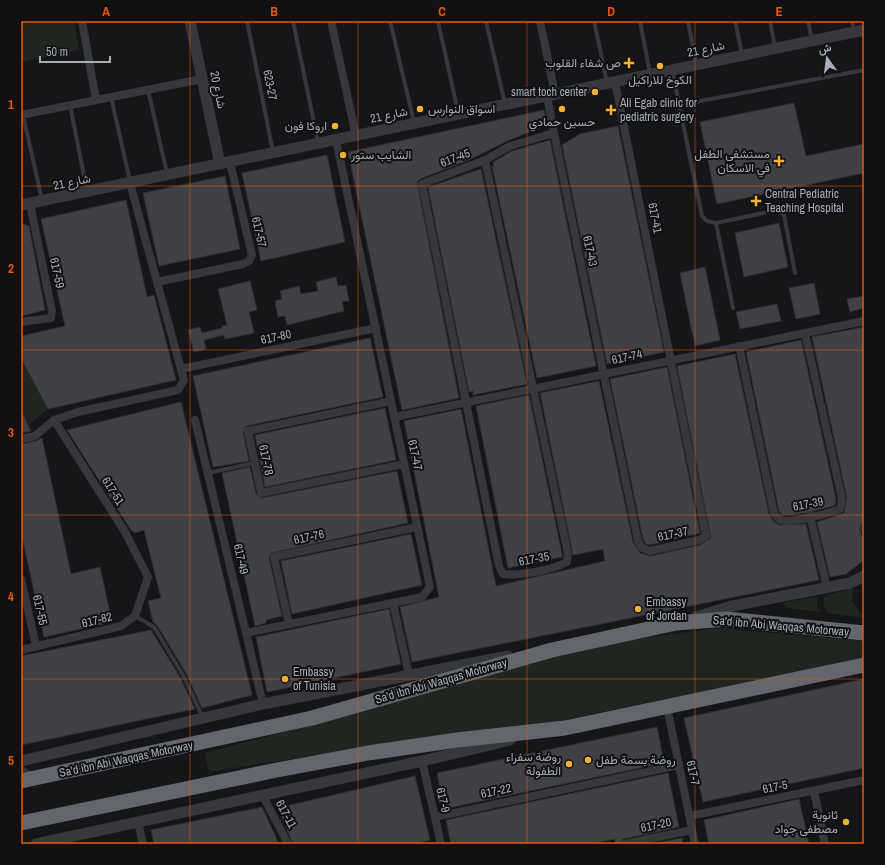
<svg xmlns="http://www.w3.org/2000/svg" width="885" height="865" font-family="'Archivo Narrow',Vazirmatn,sans-serif">
<style>
.green{fill:#1e261f}
.building{fill:#404145;stroke:#303034}
.lines{fill:none;stroke-linecap:round;stroke-linejoin:round}
.tertiary-tunnel{stroke:#333438;stroke-width:11;stroke-dasharray:11 5.5;stroke-linecap:butt}
.service{stroke:#37383d;stroke-width:4}
.minor{stroke:#37383d;stroke-width:8}
.tertiary{stroke:#37383d;stroke-width:11}
.motorway{stroke:#63666e;stroke-width:15}
.grid{fill:none;stroke:#e8590c;stroke-width:1;stroke-opacity:0.55}
.poi-dot{fill:#f2b134;stroke:#111113;stroke-width:1.5}
.labels{text-anchor:middle;dominant-baseline:central;stroke-width:4;stroke-linejoin:round;paint-order:stroke}
.street-label{font-size:12px;fill:#a8adb8;stroke:#111113}
.poi-label{font-size:12px;fill:#a8adb8;stroke:#111113;text-anchor:start}
.neatline{fill:none;stroke:#e8590c;stroke-width:1.5}
.grid-label{font-size:13px;text-anchor:middle;font-weight:bold;fill:#e8590c}
</style>
<rect width="100%" height="100%" fill="#161618"/>
<!-- green -->
<g class="green">
<path d="M21 21H74L79 50 21 62Z"/>
<path d="M21 358 48 409 29 425 21 410Z"/>
<path d="M853 588 852 601 864 618 827 613 824 605V596Z"/>
<path d="M817 597V607L821 612 786 608 783 605 785 602Z"/>
<path d="M719 628 864 641V658L549 723 335 752 209 772 205 753 353 714 537 661 639 638Z"/>
</g>
<!-- building -->
<g class="building">
<path d="M794 103 806 156 864 144V173L717 204 700 122Z"/>
<path d="M544 110 547 125 507 141 469 160 420 179 417 182 459 398 402 410 348 152Z"/>
<path d="M618 126 664 352 607 364 562 145 580 134Z"/>
<path d="M550 140 596 366 537 378 492 166H494L493 162 512 151Z"/>
<path d="M327 155 345 242 261 261 242 173Z"/>
<path d="M481 169 527 384 473 395V391L469 392 428 187Z"/>
<path d="M225 176 240 249 159 266 143 193Z"/>
<path d="M126 200 147 297 154 295 176 380 48 409 21 358V336L65 326 41 219Z"/>
<path d="M21 223 29 226 45 310 21 316Z"/>
<path d="M779 223 788 267 744 277 735 233Z"/>
<path d="M705 267 720 340 695 346 680 273Z"/>
<path d="M336 277 338 286 346 285 349 301H342L344 311 287 325 285 316 278 317 275 301 282 299 280 291 299 286 301 294 318 291 316 282Z"/>
<path d="M250 281 257 310 249 312 254 333 225 339 224 335 204 340 206 349 194 352 188 330 200 327 202 333 222 328V326L227 325 218 289Z"/>
<path d="M814 283 820 314 796 319 789 288Z"/>
<path d="M864 296V308L850 312 847 299Z"/>
<path d="M777 304 781 321 740 329 736 312Z"/>
<path d="M864 327V525H861L860 528 861 535 864 536V560L846 574 830 577 817 522 844 513 847 498 812 337Z"/>
<path d="M370 338 383 397 246 426 243 432 249 461 213 467 193 376Z"/>
<path d="M801 340 836 499 835 505 833 506 806 513 787 515H782L779 511 746 352Z"/>
<path d="M735 354 769 514 774 522 780 525 806 524 819 580 412 662 400 607 439 597 404 421 461 409 496 586 605 561 603 549 573 555 540 393 599 381 633 542 640 553 651 556 700 545 711 538 677 366Z"/>
<path d="M667 367 700 533 650 545 646 544 643 539 610 379Z"/>
<path d="M529 395 562 554V557L508 568 476 406Z"/>
<path d="M181 402 252 695 202 708 186 673 157 625 153 622 148 601 161 598 144 530 135 533 131 530 67 430Z"/>
<path d="M385 408 396 460 265 487 255 435Z"/>
<path d="M21 410 31 431 21 433Z"/>
<path d="M42 438 71 574 100 567 112 622 44 637 21 532V444L36 441Z"/>
<path d="M250 467 256 494 262 498 397 471 408 523 271 553 269 558 282 616 266 620V623L255 626 222 473Z"/>
<path d="M411 534 422 585 292 614 281 561Z"/>
<path d="M389 609 401 664 267 692 256 637Z"/>
<path d="M151 630 180 677 195 709 21 745V656Z"/>
<path d="M864 679V768L703 802 684 718Z"/>
<path d="M657 727 664 763 444 809 437 773Z"/>
<path d="M668 773 679 827 623 839 619 844H615V839L589 844H451L446 820Z"/>
<path d="M415 776 430 840 415 844H293L278 808Z"/>
<path d="M799 799 809 844H709L704 820Z"/>
<path d="M262 807 278 842 270 844H154L151 830Z"/>
<path d="M682 838 683 844H651Z"/>
</g>
<g class="lines">
<!-- tertiary-tunnel -->
<path class="tertiary-tunnel" d="M21 778 28 768"/>
<!-- service -->
<g class="service">
<path d="M247 21 273 152"/>
<path d="M293 21 318 142"/>
<path d="M390 21 414 122"/>
<path d="M438 21 458 112"/>
<path d="M486 21 505 104"/>
<path d="M594 21 607 83"/>
<path d="M640 21 650 73"/>
<path d="M688 21 696 64"/>
<path d="M735 21 742 54"/>
<path d="M770 21 775 48"/>
<path d="M808 21 812 40"/>
<path d="M852 21 854 30"/>
<path d="M672 70 702 216 707 221 716 223 773 211H779L784 215 795 273"/>
<path d="M148 90 167 173"/>
<path d="M111 97 130 181"/>
<path d="M70 105 87 191"/>
<path d="M679 105 864 70"/>
<path d="M23 115 42 200"/>
<path d="M716 223 733 308"/>
<path d="M208 473 254 463"/>
<path d="M863 528 864 533"/>
<path d="M135 616 154 627 183 675 203 718"/>
</g>
<!-- minor -->
<g class="minor">
<path d="M82 21 96 100"/>
<path d="M331 21 356 136"/>
<path d="M540 21 555 94"/>
<path d="M547 96 554 133"/>
<path d="M21 115 202 79"/>
<path d="M485 160 510 146 554 133 638 541 642 548 650 551 699 540 706 536 615 82"/>
<path d="M485 160 568 554 567 562C552 570 520 576 503 574L499 566 422 184Z"/>
<path d="M130 183 157 282 243 264 249 261 252 255 230 162"/>
<path d="M21 322 51 318 52 311 30 204"/>
<path d="M739 346 774 513C776 516 778 519 781 520 792 524 829 513 840 509L842 499 805 333"/>
<path d="M181 369 376 328"/>
<path d="M391 401 248 431 261 493 404 464"/>
<path d="M395 417 864 321"/>
<path d="M195 420 263 704"/>
<path d="M21 439 35 436 54 420 78 412 178 390 184 380 157 282"/>
<path d="M810 516 827 588"/>
<path d="M21 579 36 646"/>
<path d="M393 603 409 674"/>
<path d="M289 624 274 557 417 527"/>
<path d="M246 633 422 597 430 587 336 140"/>
<path d="M21 650 121 626 135 616 148 577 125 532 54 420"/>
<path d="M667 707 695 844"/>
<path d="M422 761 441 844"/>
<path d="M814 791 825 844"/>
<path d="M263 796 288 844"/>
<path d="M690 816 864 780"/>
<path d="M435 817 679 765"/>
<path d="M138 822 143 844"/>
<path d="M624 844 692 830"/>
</g>
<!-- tertiary -->
<g class="tertiary">
<path d="M190 21 220 164"/>
<path d="M21 205 864 30"/>
<path d="M696 617 732 606 850 583 864 576"/>
<path d="M21 761 263 704 508 656"/>
<path d="M36 844 422 761 510 740"/>
</g>
<!-- motorway -->
<g class="motorway">
<path d="M21 781 312 718 552 650 676 623 726 619 864 633"/>
<path d="M21 823 277 770 368 753 457 740 565 728 864 665"/>
</g>
</g>
<!-- grid -->
<path class="grid" d="M190 21V844M358 21V844M527 21V844M695 21V844M21 186H864M21 350H864M21 515H864M21 679H864"/>
<!-- markers -->
<g class="poi-dot">
<path d="M627 57h4v4h4v4h-4v4h-4v-4h-4v-4h4z"/>
<circle cx="660" cy="66" r="4"/>
<circle cx="595" cy="92" r="4"/>
<circle cx="420" cy="109" r="4"/>
<circle cx="562" cy="109" r="4"/>
<path d="M609 104h4v4h4v4h-4v4h-4v-4h-4v-4h4z"/>
<circle cx="335" cy="126" r="4"/>
<circle cx="343" cy="155" r="4"/>
<path d="M777 155h4v4h4v4h-4v4h-4v-4h-4v-4h4z"/>
<path d="M754 195h4v4h4v4h-4v4h-4v-4h-4v-4h4z"/>
<circle cx="638" cy="609" r="4"/>
<circle cx="285" cy="679" r="4"/>
<circle cx="588" cy="760" r="4"/>
<circle cx="569" cy="764" r="4"/>
<circle cx="846" cy="822" r="4"/>
</g>
<g class="labels">
<!-- street labels -->
<g class="street-label">
<text transform="translate(706 49) rotate(-12)">شارع 21</text>
<text transform="translate(270 85) rotate(79)">623-27</text>
<text transform="translate(218 90) rotate(78)">شارع 20</text>
<text transform="translate(389 115) rotate(-12)">شارع 21</text>
<text transform="translate(455 158) rotate(-21)">617-45</text>
<text transform="translate(72 182) rotate(-12)">شارع 21</text>
<text transform="translate(655 218) rotate(79)">617-41</text>
<text transform="translate(259 232) rotate(77)">617-57</text>
<text transform="translate(590 251) rotate(78)">617-43</text>
<text transform="translate(57 273) rotate(78)">617-59</text>
<text transform="translate(276 337) rotate(-12)">617-80</text>
<text transform="translate(627 357) rotate(-12)">617-74</text>
<text transform="translate(415 455) rotate(78)">617-47</text>
<text transform="translate(266 460) rotate(78)">617-78</text>
<text transform="translate(113 491) rotate(58)">617-51</text>
<text transform="translate(808 504) rotate(-11)">617-39</text>
<text transform="translate(673 534) rotate(-12)">617-37</text>
<text transform="translate(309 537) rotate(-12)">617-76</text>
<text transform="translate(241 559) rotate(77)">617-49</text>
<text transform="translate(534 559) rotate(-11)">617-35</text>
<text transform="translate(40 610) rotate(77)">617-55</text>
<text transform="translate(97 620) rotate(-14)">617-82</text>
<text transform="translate(781 626) rotate(5)">Sa'd ibn Abi Waqqas Motorway</text>
<text transform="translate(441 681) rotate(-16)">Sa'd ibn Abi Waqqas Motorway</text>
<text transform="translate(126 759) rotate(-12)">Sa'd ibn Abi Waqqas Motorway</text>
<text transform="translate(693 773) rotate(78)">617-7</text>
<text transform="translate(775 787) rotate(-11)">617-5</text>
<text transform="translate(496 791) rotate(-12)">617-22</text>
<text transform="translate(443 800) rotate(77)">617-9</text>
<text transform="translate(286 814) rotate(62)">617-11</text>
<text transform="translate(656 825) rotate(-12)">617-20</text>
</g>
<!-- poi labels -->
<g class="poi-label">
<text x="621" y="63" text-anchor="end">ص شفاء القلوب</text>
<text x="660" y="80" text-anchor="middle">الكوخ للاراكيل</text>
<text x="587" y="92" text-anchor="end">smart toch center</text>
<text x="620" y="103">Ali Egab clinic for<tspan x="620" dy="14">pediatric surgery</tspan></text>
<text x="428" y="109">اسواق النوارس</text>
<text x="562" y="122" text-anchor="middle">حسين حمادي</text>
<text x="327" y="126" text-anchor="end">اروكا فون</text>
<text x="770" y="154" text-anchor="end">مستشفى الطفل<tspan x="770" dy="14">في الاسكان</tspan></text>
<text x="351" y="155">الشايب ستور</text>
<text x="765" y="194">Central Pediatric<tspan x="765" dy="14">Teaching Hospital</tspan></text>
<text x="646" y="602">Embassy<tspan x="646" dy="14">of Jordan</tspan></text>
<text x="293" y="672">Embassy<tspan x="293" dy="14">of Tunisia</tspan></text>
<text x="561" y="757" text-anchor="end">روضة سفراء<tspan x="561" dy="14">الطفولة</tspan></text>
<text x="596" y="760">روضة بسمة طفل</text>
<text x="838" y="815" text-anchor="end">ثانوية<tspan x="838" dy="14">مصطفى جواد</tspan></text>
</g>
</g>
<!-- border -->
<rect width="885" height="865" fill="none" stroke="#111113" stroke-width="44"/>
<!-- north arrow -->
<g transform="translate(827 58) rotate(346)" stroke="#111113" stroke-width="3" paint-order="stroke">
<path d="M0-3L7 15L0 10L-7 15Z" fill="#a8adb8"/>
<text y="-6" font-size="11" font-weight="bold" text-anchor="middle" fill="#a8adb8">ش</text>
</g>
<!-- scale -->
<path d="M40 56v6h70v-6" fill="none" stroke="#a8adb8" stroke-width="2"/>
<text x="46" y="56" font-size="12" fill="#a8adb8" stroke="#111113" stroke-width="3" paint-order="stroke">50 m</text>
<rect x="22" y="22" width="841" height="821" class="neatline"/>
<g class="grid-label">
<text x="106" y="16">A</text>
<text x="274" y="16">B</text>
<text x="442" y="16">C</text>
<text x="611" y="16">D</text>
<text x="779" y="16">E</text>
<text x="11" y="109">1</text>
<text x="11" y="273">2</text>
<text x="11" y="437">3</text>
<text x="11" y="601">4</text>
<text x="11" y="765">5</text>
</g>
</svg>
